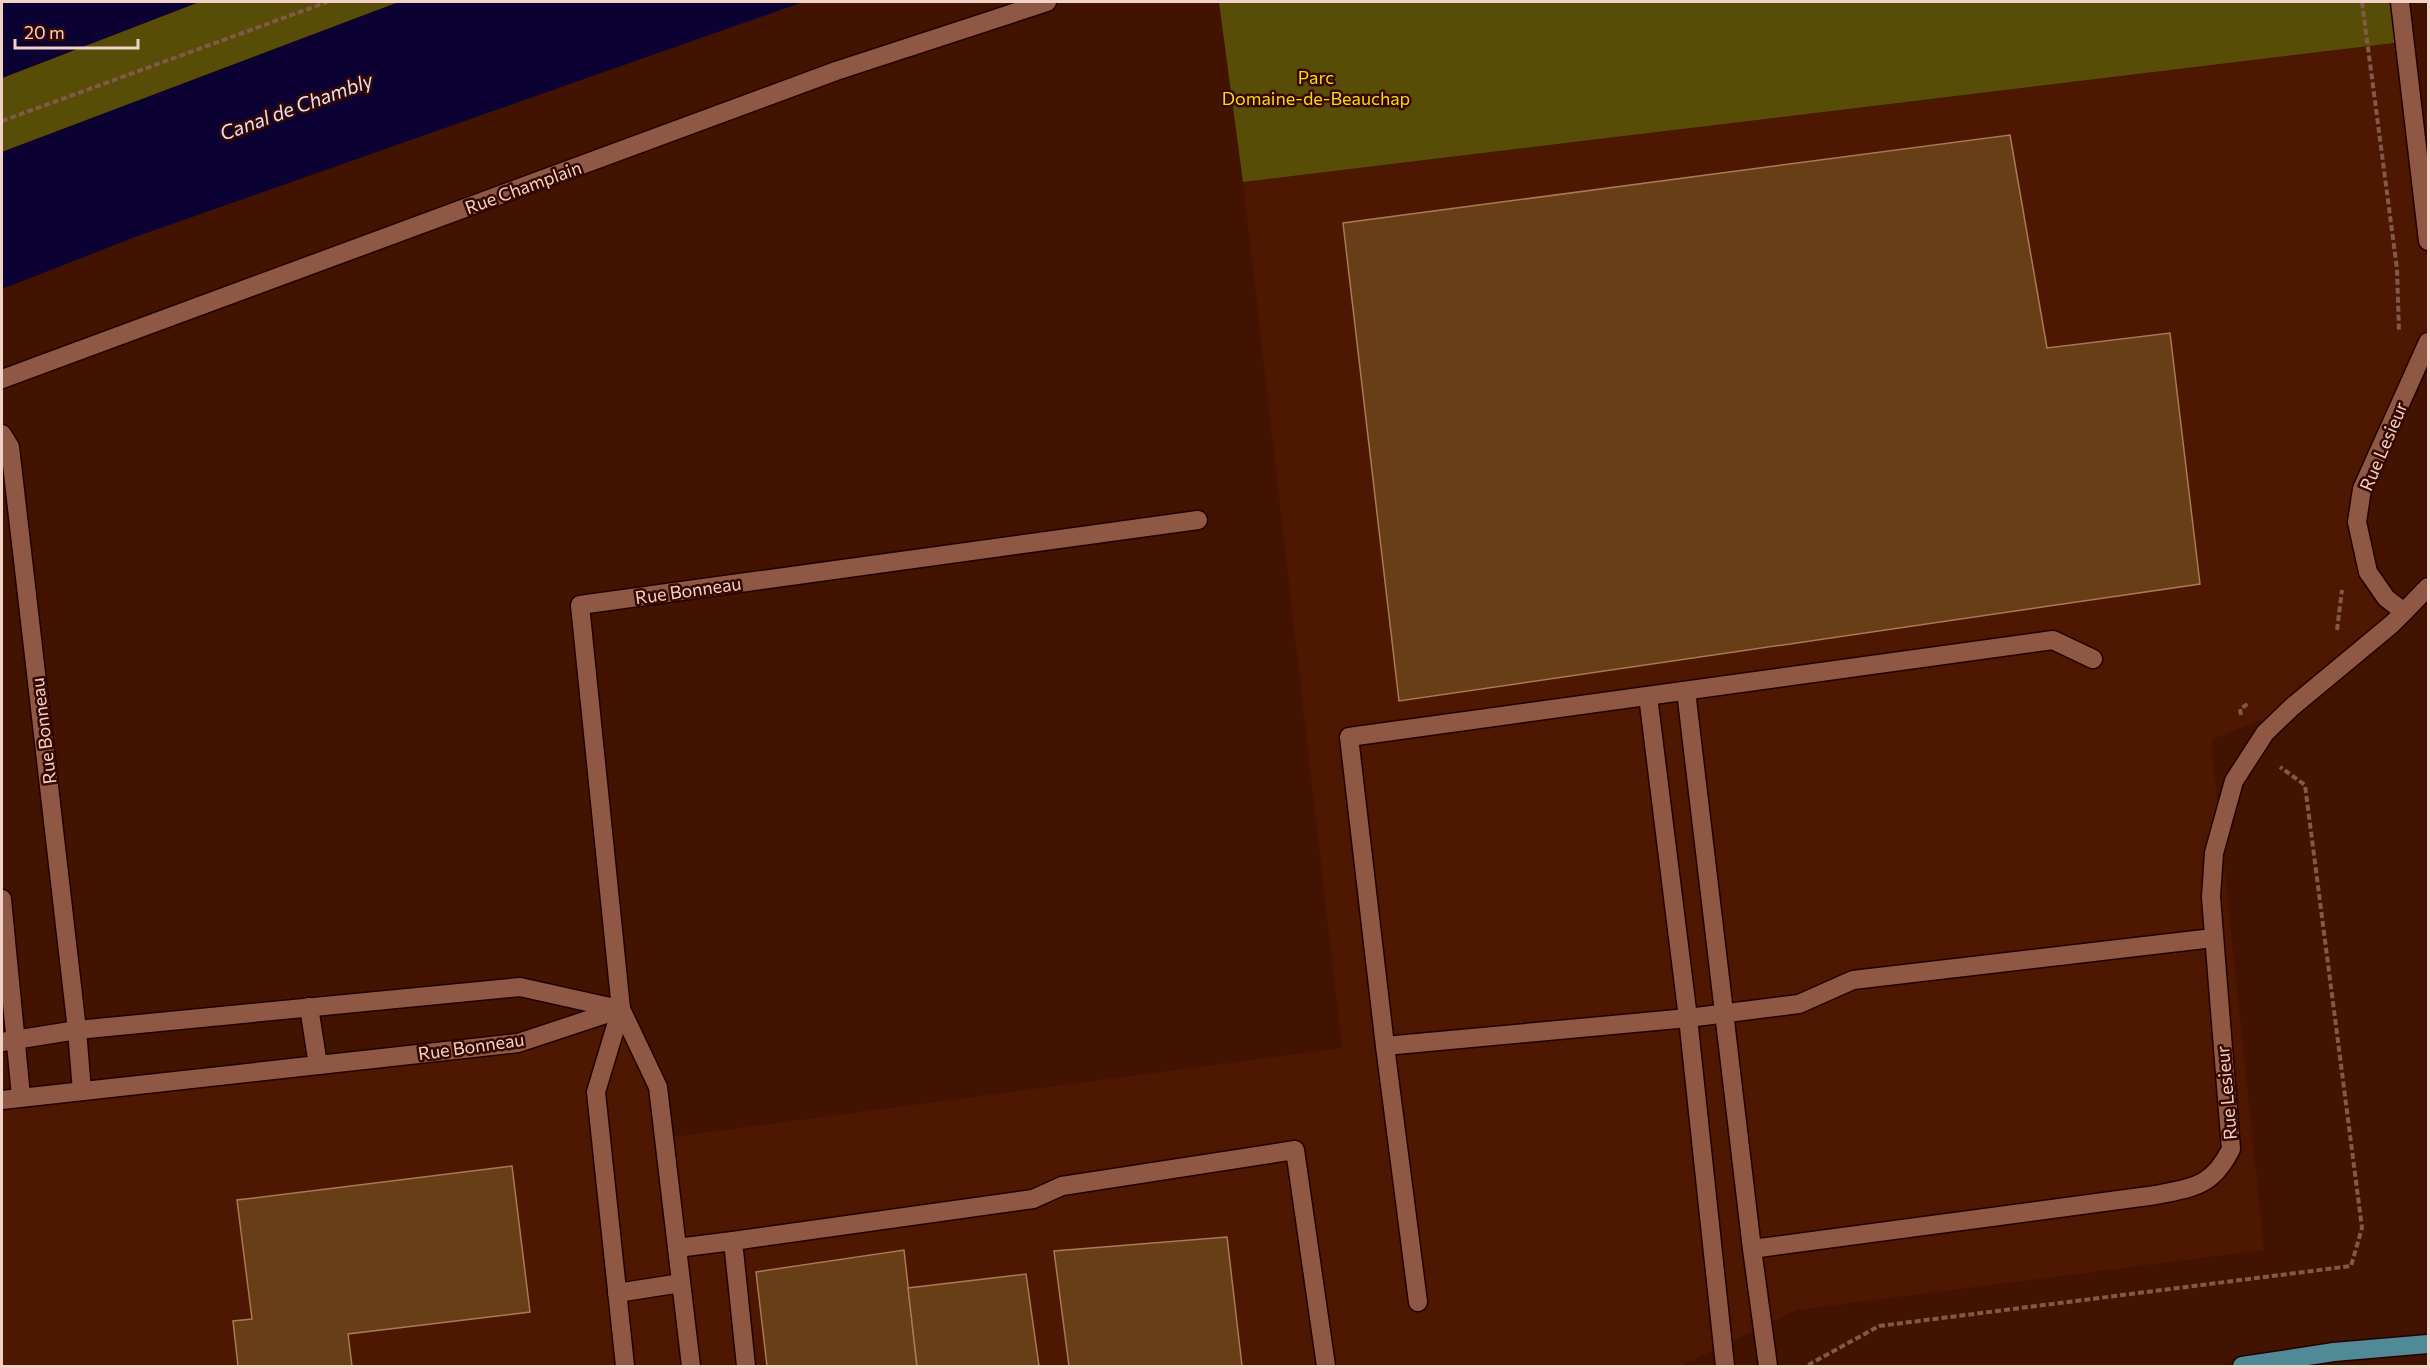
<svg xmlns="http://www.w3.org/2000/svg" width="2430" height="1368" font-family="Commissioner,sans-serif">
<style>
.built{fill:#4e1701}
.green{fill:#574d06}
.water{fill:#0b0233}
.building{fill:#683e17;stroke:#a97a54;stroke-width:1.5}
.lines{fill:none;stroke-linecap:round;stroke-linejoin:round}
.minor-casing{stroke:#220200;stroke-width:21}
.major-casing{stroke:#220200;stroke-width:21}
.path{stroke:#825849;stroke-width:4;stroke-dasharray:6 3;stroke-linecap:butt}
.minor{stroke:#8e5844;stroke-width:18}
.major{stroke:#508a96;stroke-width:18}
.labels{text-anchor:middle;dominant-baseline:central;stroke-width:5;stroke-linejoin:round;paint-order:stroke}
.park-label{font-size:18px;fill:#f6db12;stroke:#370800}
.street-label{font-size:18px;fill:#f2d2c7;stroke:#370800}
.water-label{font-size:20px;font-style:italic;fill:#dee2fc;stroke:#370800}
</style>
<rect width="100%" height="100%" fill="#431302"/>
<!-- built -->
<path class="built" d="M2405 42 2428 241V342L2362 489 2368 572 2404 612 2292 707 2211 740 2264 1250 1797 1310 1680 1366H2V1100L518 1043 621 1009 664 1138 1342 1048 1243 182Z"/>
<!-- green -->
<g class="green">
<path d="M199 2H399L2 152V78Z"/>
<path d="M1219 2H2400L2402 21 2394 43 1243 182Z"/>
</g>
<!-- water -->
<g class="water">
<path d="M2 2H199L2 78Z"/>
<path d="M399 2H803L135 237 2 289V152Z"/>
</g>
<!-- building -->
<g class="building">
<path d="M2010 135 2047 348 2170 333 2200 584 1399 701 1343 223Z"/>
<path d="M512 1166 530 1312 348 1334 352 1366H238L233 1321 252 1319 237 1200Z"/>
<path d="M1227 1237 1242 1366H1069L1054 1251Z"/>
<path d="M904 1250 917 1366H767L756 1272Z"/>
<path d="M1026 1274 1039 1366H917L908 1288Z"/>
</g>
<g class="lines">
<defs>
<g id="minor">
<path d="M2400 2 2428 241"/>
<path d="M2428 342 2362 489 2357 522 2368 572 2386 598 2404 612 2428 587"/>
<path d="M2 379 836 71 1047 2"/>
<path d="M2 434 10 447 77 1030 82 1091"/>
<path d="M1686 691 1752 1249 1768 1366"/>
<path d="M1648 696 1688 1018 1725 1366"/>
<path d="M2 899 21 1096"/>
<path d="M309 1007 318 1065"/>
<path d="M621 1009 596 1092 625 1366"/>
<path d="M2 1042 77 1030 520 987 619 1009"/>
<path d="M1385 1046 1688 1018 1799 1004 1853 980 2213 938"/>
<path d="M2 1100 518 1043 621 1009"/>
<path d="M677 1248 733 1241"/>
<path d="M1752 1249 2156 1195C2194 1187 2212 1187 2231 1149L2211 897 2214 853 2234 781 2265 733 2292 707 2392 624 2404 612"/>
<path d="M617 1293 681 1283"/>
<path d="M1418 1302 1385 1046 1349 737 2053 640 2093 659"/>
<path d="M691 1366 658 1087 621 1009 580 605 1198 520"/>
<path d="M746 1366 733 1241 1033 1199 1062 1186 1295 1150 1326 1366"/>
</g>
<path id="major" d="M2242 1366 2334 1352 2428 1344"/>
</defs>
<!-- minor casing -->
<use href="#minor" class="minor-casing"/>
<!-- major casing -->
<use href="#major" class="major-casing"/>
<!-- path -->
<g class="path">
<path d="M2362 2 2397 269 2399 332"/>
<path d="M2 121 327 2"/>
<path d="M2337 630 2342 590"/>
<path d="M2241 715 2240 709 2249 703"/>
<path d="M1809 1366 1810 1364 1879 1326 2351 1266 2362 1228 2305 785 2280 767"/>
</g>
<!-- minor -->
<use href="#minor" class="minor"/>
<!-- major -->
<use href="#major" class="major"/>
</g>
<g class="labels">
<!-- park labels -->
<g class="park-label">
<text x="1316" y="77">Parc<tspan x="1316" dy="21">Domaine-de-Beauchap</tspan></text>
</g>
<!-- street labels -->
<g class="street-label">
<text transform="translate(523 187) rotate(-20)">Rue Champlain</text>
<text transform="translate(2383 446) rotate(-67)">Rue Lesieur</text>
<text transform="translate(688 590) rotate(-8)">Rue Bonneau</text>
<text transform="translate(43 731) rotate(-97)">Rue Bonneau</text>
<text transform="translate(471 1046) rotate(-8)">Rue Bonneau</text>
<text transform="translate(2226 1093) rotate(-95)">Rue Lesieur</text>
</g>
<!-- water labels -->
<g class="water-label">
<text transform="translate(296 106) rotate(-20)">Canal de Chambly</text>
</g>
</g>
<!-- border -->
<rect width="2430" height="1368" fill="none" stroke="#f2d2c7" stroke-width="6"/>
<!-- scale -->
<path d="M15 39v9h123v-9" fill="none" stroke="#f2d2c7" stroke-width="3"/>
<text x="24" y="39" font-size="18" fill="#f2d2c7" stroke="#370800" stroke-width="4.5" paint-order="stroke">20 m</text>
</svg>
